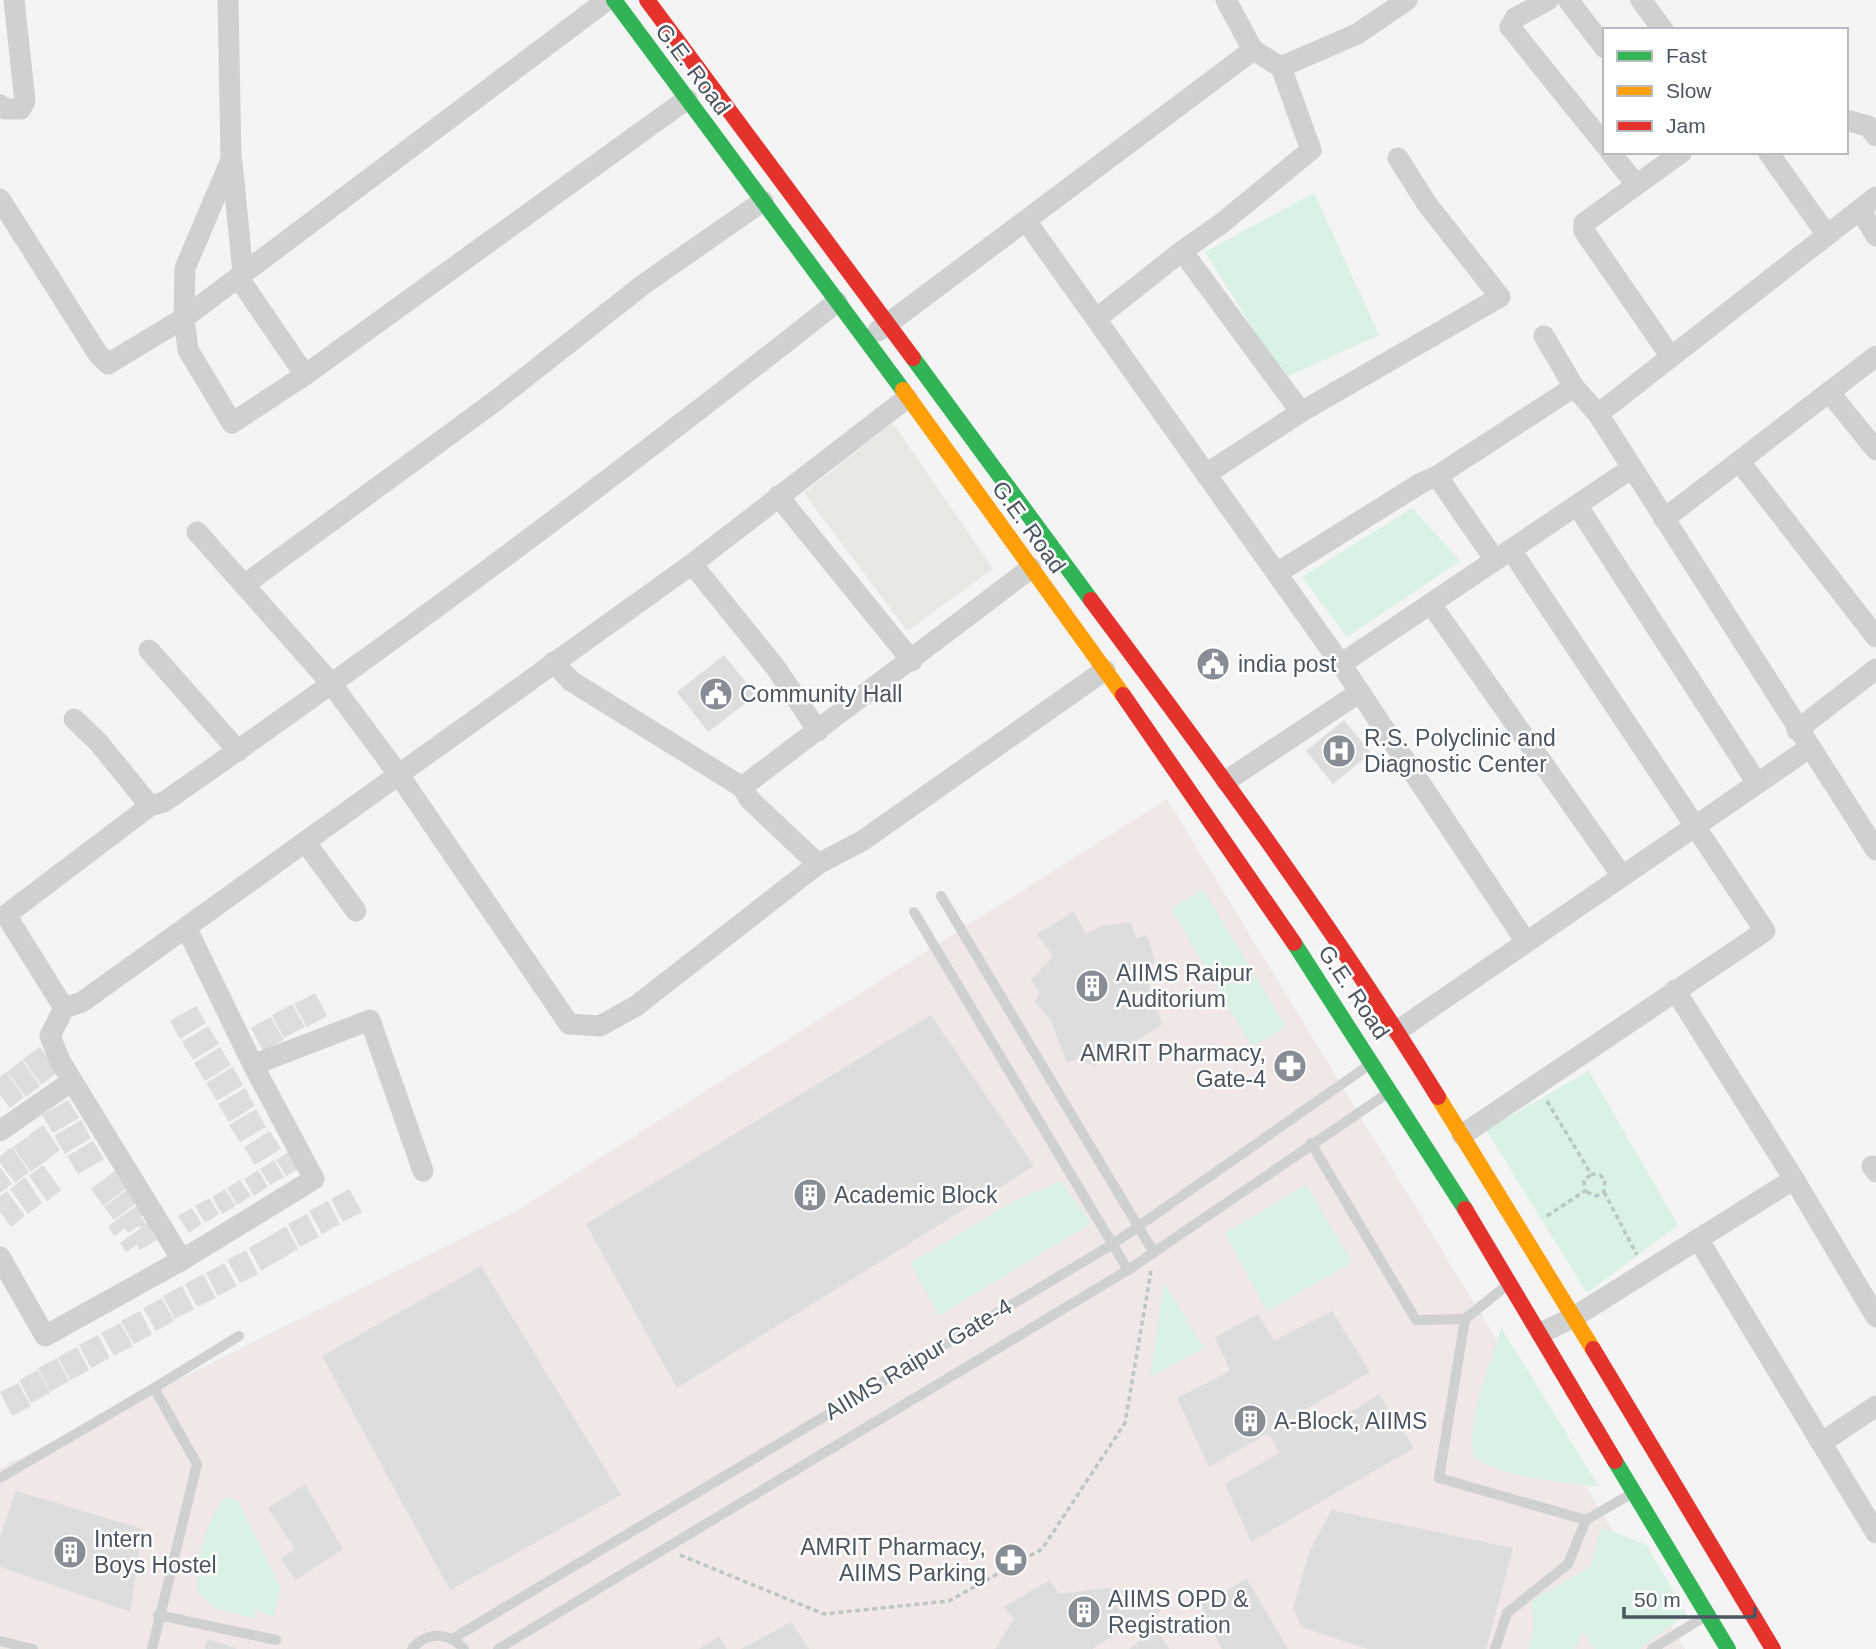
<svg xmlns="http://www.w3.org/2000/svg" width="1876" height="1649" font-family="Helvetica,sans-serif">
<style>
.commercial{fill:#e8e7e3}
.medical{fill:#f1e7e6}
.green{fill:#d9f2e3}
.building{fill:#ddddde}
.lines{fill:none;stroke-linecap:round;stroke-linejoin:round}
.path{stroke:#bcc7c4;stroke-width:3.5;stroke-dasharray:5 3.5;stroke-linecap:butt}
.lane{stroke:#ced0d2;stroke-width:10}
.street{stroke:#ced0d2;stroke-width:21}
.fast{stroke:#30b455;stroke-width:16}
.slow{stroke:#ff9f0a;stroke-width:16}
.jam{stroke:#e5322d;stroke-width:16}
.labels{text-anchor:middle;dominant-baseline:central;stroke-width:5;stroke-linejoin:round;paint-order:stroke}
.street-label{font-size:23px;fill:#4a5661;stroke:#fff}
.poi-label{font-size:23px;fill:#4a5661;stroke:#fff;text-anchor:start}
</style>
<rect width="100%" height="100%" fill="#f4f4f4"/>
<!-- commercial -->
<path class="commercial" d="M893 423 993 569 907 631 804 493Z"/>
<!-- medical -->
<path class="medical" d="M1167 799 1685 1649H0V1468L513 1213Z"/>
<!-- green -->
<g class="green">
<path d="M1314 193 1379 335 1284 378 1205 252Z"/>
<path d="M1412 508 1460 561 1347 637 1302 577Z"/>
<path d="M1203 889 1286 1027 1252 1047 1171 909Z"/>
<path d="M1589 1071 1678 1225 1587 1293 1486 1130Z"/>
<path d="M1061 1181 1091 1223 939 1316 910 1263 1014 1201Z"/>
<path d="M1306 1185 1352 1262 1267 1312 1225 1233Z"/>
<path d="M1164 1283 1204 1348 1150 1377Z"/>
<path d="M1501 1327 1599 1487C1558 1481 1509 1480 1474 1457 1465 1422 1491 1363 1501 1327Z"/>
<path d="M228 1497 238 1501 281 1588 274 1617 256 1610 253 1619 213 1607 197 1591C195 1565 207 1512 228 1497Z"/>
<path d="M1601 1528 1646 1544 1687 1614 1639 1649H1595L1583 1632 1575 1649H1528L1534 1627 1531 1601 1590 1567Z"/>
</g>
<!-- building -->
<g class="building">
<path d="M724 655 756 695 708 732 677 692Z"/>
<path d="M1344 720 1371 753 1333 784 1306 751Z"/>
<path d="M1074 912 1086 934 1101 926 1131 922 1136 938 1147 935 1155 961 1146 974 1162 1025 1094 1066 1080 1059 1067 1062 1050 1019 1035 1002 1040 992 1031 980 1053 957 1037 934Z"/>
<path d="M315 993 327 1016 307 1027 294 1004Z"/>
<path d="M292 1004 305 1027 284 1038 272 1015Z"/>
<path d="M196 1006 206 1023 180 1039 170 1021Z"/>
<path d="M931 1015 1034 1166 677 1388 586 1224Z"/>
<path d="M271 1017 284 1040 263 1051 251 1028Z"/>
<path d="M208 1026 219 1044 193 1060 182 1042Z"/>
<path d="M40 1047 58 1072 41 1085 23 1059Z"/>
<path d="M220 1047 231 1065 205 1081 194 1063Z"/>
<path d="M22 1060 40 1086 26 1097 7 1072Z"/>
<path d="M233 1067 243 1085 217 1101 206 1083Z"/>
<path d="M6 1072 24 1097 10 1108 0 1095V1077Z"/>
<path d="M245 1088 255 1106 229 1122 218 1104Z"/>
<path d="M68 1100 79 1118 53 1133 42 1115Z"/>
<path d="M256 1109 266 1127 240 1142 229 1125Z"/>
<path d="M81 1120 91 1138 65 1154 54 1136Z"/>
<path d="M43 1125 60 1150 31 1172 13 1147 27 1137 34 1146 28 1136Z"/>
<path d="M270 1131 281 1149 255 1165 244 1147Z"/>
<path d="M93 1141 104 1159 78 1174 67 1156Z"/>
<path d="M12 1147 29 1172 15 1183 0 1163V1156Z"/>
<path d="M290 1151 300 1168 286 1176 276 1160Z"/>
<path d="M274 1160 284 1177 270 1185 260 1169Z"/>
<path d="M43 1165 61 1190 47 1201 29 1176Z"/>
<path d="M0 1167 12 1184 0 1193Z"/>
<path d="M258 1170 268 1187 254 1196 244 1179Z"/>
<path d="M115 1171 127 1188 103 1206 91 1189Z"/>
<path d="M25 1177 42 1203 28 1214 10 1189Z"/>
<path d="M240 1180 251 1196 237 1205 227 1188Z"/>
<path d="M128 1189 138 1202 114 1220 104 1207Z"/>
<path d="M225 1189 236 1206 222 1214 212 1197Z"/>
<path d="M349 1189 362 1212 343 1222 331 1199Z"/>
<path d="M7 1191 25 1216 11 1227 0 1212V1196Z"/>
<path d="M209 1198 219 1214 205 1223 195 1206Z"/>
<path d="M328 1201 340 1224 322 1234 309 1211Z"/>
<path d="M139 1204 145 1214 141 1217 146 1224 150 1221 157 1230 152 1233 157 1240 140 1250 137 1245 126 1252 120 1243 141 1228 139 1226 128 1233 125 1228 114 1236 108 1226Z"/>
<path d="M192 1208 202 1224 189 1233 178 1216Z"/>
<path d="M307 1214 319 1237 300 1247 288 1224Z"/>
<path d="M286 1226 298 1249 261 1271 249 1248Z"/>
<path d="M246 1250 258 1274 240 1283 227 1260Z"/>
<path d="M224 1263 237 1286 218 1296 206 1273Z"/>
<path d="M481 1266 621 1495 450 1590 322 1356Z"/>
<path d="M203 1274 216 1298 197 1307 185 1284Z"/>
<path d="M182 1286 194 1309 175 1319 163 1296Z"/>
<path d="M162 1298 174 1321 156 1331 143 1308Z"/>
<path d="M140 1311 152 1334 134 1344 121 1321Z"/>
<path d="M1332 1311 1370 1372 1306 1409 1318 1433 1379 1394 1414 1448 1251 1542 1225 1484 1280 1453 1268 1433 1209 1467 1177 1398 1230 1371 1215 1337 1258 1314 1274 1341Z"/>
<path d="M120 1323 133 1346 114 1356 101 1333Z"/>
<path d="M98 1335 110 1358 91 1368 79 1345Z"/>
<path d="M77 1347 89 1370 70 1380 58 1357Z"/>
<path d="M57 1358 69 1381 50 1392 38 1368Z"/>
<path d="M38 1370 50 1393 31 1403 19 1380Z"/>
<path d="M18 1383 31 1406 12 1416 0 1392Z"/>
<path d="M305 1484 343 1549 296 1580 281 1559 295 1549 268 1508Z"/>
<path d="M16 1491 143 1529 130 1612 0 1567V1537Z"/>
<path d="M1332 1510 1513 1548 1486 1649H1368L1302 1627 1293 1608 1310 1550Z"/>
<path d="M1247 1579 1288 1649H1222L1200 1605Z"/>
<path d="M1050 1580 1059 1594 1106 1588 1128 1590 1163 1607 1155 1616 1139 1620 1092 1649H995L1014 1619 1004 1607Z"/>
<path d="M791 1622 809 1649H741Z"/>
<path d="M1156 1629 1169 1649H1129Z"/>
<path d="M719 1636 727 1649H699Z"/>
<path d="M207 1639 236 1648V1649H205Z"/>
</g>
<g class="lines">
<!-- path -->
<g class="path">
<path d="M1547 1101 1591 1174 1600 1175 1605 1180 1604 1192 1596 1196 1585 1191"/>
<path d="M1604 1192 1637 1255"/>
<path d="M1547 1216 1585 1191 1584 1181 1591 1174"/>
<path d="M680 1555 824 1614 949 1601 1042 1549 1125 1423 1151 1271"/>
</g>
<!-- lane -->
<g class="lane">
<path d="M941 896 1154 1253"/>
<path d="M914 912 1128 1270"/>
<path d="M1311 1143 1416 1320 1465 1319"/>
<path d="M1506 1286 1465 1319 1439 1478 1586 1520 1631 1494"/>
<path d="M0 1478 154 1388"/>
<path d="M158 1615 276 1640"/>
<path d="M452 1639 1113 1244 1369 1065"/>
<path d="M0 1641 33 1649"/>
<path d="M152 1649 197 1464 154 1388 239 1336"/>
<path d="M412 1649C427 1631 449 1632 464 1649"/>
<path d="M498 1649 1128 1270 1388 1093"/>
<path d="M1495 1649 1507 1613 1568 1564 1586 1520"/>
<path d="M1652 1649 1704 1617"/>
</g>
<!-- street -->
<g class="street">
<path d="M228 0 231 160 185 268 184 318 188 350 232 423 305 375 687 99"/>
<path d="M1548 0 1515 18 1510 27 1605 145"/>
<path d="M1568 0 1605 48"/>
<path d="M1641 0 1663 30"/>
<path d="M1281 67 1357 34 1407 0"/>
<path d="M0 105 5 109H21L25 101 14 0"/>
<path d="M1846 120 1868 126 1876 136"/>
<path d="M1610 152 1636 184"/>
<path d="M1768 152 1827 235"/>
<path d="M232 162 243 273"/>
<path d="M0 199 98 354 108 364 184 318 607 0"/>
<path d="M1860 209 1876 236"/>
<path d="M1026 221 1096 319 1182 251 1301 412 1500 297 1427 204 1398 158"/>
<path d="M1182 251 1222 223 1311 150 1281 67 1253 50 1226 0"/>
<path d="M238 277 305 375"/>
<path d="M1096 319 1341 664 1526 942"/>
<path d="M878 331 1253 50"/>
<path d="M1544 336 1574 387 1598 414 1876 850"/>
<path d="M1671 357 1584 231V223L1682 152"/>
<path d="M1829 392 1876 450"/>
<path d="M1598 414 1876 197"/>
<path d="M1739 461 1876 637"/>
<path d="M1206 474 1301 412"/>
<path d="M1437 476 1495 560"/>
<path d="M778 496 912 661"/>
<path d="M1577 505 1757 783"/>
<path d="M1664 519 1876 356"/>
<path d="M197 532 330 682 399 775 569 1024 600 1026 636 1006 818 864 862 841 1105 670"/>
<path d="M692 564 776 668 818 731"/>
<path d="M1277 573 1421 483 1437 476 1574 387"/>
<path d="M244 585 494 402 644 284 763 201"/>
<path d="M1431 604 1622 876"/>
<path d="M149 650 238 751"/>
<path d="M553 662 571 681 742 787 750 800 818 864"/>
<path d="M1341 664 1632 468"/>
<path d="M74 719 99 743 150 806"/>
<path d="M1797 730 1876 669"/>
<path d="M1226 781 1360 692"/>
<path d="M742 787 1031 568"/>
<path d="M306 843 356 911"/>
<path d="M1675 990 1794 1179 1876 1317"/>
<path d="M64 1008 6 915 150 806 164 802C393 643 618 475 837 302"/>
<path d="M1397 1031 1809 748"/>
<path d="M253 1065 370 1020 423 1171"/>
<path d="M0 1131 72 1081"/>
<path d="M1462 1135 1765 931 1511 550"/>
<path d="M1872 1166 1876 1172"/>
<path d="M1698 1239 1876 1533"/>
<path d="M0 1257 45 1336 182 1260 314 1179 253 1065 187 929"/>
<path d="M182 1260 60 1061 50 1036 64 1008 82 1002 692 564 907 398"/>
<path d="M1541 1333 1574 1317 1794 1179"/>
<path d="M1821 1443 1876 1406"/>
</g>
<!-- fast -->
<g class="fast">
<path d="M614 0 903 390"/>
<path d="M913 358 1091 600"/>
<path d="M1294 943 1465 1209"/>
<path d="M1615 1461 1728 1649"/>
</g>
<!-- slow -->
<g class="slow">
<path d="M903 390 1123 695"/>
<path d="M1438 1097 1593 1349"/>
</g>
<!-- jam -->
<g class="jam">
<path d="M647 0 913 358"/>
<path d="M1091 600C1212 762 1332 925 1438 1097"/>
<path d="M1123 695 1294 943"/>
<path d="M1465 1209 1615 1461"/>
<path d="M1593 1349 1773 1649"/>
</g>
</g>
<!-- icons -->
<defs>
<symbol id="civic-disc" viewBox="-11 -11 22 22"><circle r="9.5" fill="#868d94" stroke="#fff"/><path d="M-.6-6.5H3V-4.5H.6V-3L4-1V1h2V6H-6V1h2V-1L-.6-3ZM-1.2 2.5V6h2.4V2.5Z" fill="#fff"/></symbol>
<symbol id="hospital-disc" viewBox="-11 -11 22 22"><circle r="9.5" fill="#868d94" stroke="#fff"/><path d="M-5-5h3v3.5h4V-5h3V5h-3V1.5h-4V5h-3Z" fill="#fff"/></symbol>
<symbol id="building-disc" viewBox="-11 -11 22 22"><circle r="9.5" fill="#868d94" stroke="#fff"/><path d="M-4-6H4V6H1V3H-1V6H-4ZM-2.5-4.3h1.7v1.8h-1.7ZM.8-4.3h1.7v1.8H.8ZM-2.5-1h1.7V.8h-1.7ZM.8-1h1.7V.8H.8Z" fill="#fff"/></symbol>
<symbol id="pharmacy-disc" viewBox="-11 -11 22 22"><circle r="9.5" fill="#868d94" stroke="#fff"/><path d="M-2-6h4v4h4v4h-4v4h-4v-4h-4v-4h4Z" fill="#fff"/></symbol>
</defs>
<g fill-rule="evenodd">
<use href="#civic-disc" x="1194" y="645" width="38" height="38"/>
<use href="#civic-disc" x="697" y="675" width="38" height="38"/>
<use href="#hospital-disc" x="1320" y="732" width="38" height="38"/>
<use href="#building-disc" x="1073" y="967" width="38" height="38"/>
<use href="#pharmacy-disc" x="1271" y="1047" width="38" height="38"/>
<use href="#building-disc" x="791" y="1176" width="38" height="38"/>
<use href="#building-disc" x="1231" y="1402" width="38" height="38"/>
<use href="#building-disc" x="51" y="1533" width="38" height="38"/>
<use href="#pharmacy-disc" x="992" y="1541" width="38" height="38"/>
<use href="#building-disc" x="1065" y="1593" width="38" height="38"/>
</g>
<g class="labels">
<!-- street labels -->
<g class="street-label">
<text transform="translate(693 69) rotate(53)">G.E. Road</text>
<text transform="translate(1029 527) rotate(54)">G.E. Road</text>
<text transform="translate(1354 992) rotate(56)">G.E. Road</text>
<text transform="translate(918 1359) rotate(-31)">AIIMS Raipur Gate-4</text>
</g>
<!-- poi labels -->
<g class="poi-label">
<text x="1238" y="664">india post</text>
<text x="740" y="694">Community Hall</text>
<text x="1364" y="738">R.S. Polyclinic and<tspan x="1364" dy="26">Diagnostic Center</tspan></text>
<text x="1116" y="973">AIIMS Raipur<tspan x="1116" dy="26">Auditorium</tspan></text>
<text x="1266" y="1053" text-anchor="end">AMRIT Pharmacy,<tspan x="1266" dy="26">Gate-4</tspan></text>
<text x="834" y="1195">Academic Block</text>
<text x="1274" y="1421">A-Block, AIIMS</text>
<text x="94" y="1539">Intern<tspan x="94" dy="26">Boys Hostel</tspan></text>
<text x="986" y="1547" text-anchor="end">AMRIT Pharmacy,<tspan x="986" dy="26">AIIMS Parking</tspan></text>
<text x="1108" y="1599">AIIMS OPD &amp;<tspan x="1108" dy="26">Registration</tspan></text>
</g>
</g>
<!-- legend -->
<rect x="1603" y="28" width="245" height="126" fill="#ffffff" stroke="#b7bbc0" stroke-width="2"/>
<rect x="1617" y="51" width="35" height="10" fill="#30b455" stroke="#b7bbc0" stroke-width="2"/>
<text x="1666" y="63" font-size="21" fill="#4a5661">Fast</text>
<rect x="1617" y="86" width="35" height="10" fill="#ff9f0a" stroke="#b7bbc0" stroke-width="2"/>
<text x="1666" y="98" font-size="21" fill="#4a5661">Slow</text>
<rect x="1617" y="121" width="35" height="10" fill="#e5322d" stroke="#b7bbc0" stroke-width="2"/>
<text x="1666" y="133" font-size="21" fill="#4a5661">Jam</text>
<!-- scale -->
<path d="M1624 1607v10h131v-10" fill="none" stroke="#4a5661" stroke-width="3.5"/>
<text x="1634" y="1607" font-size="21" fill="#4a5661" stroke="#ffffff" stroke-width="5" paint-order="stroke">50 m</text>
</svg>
